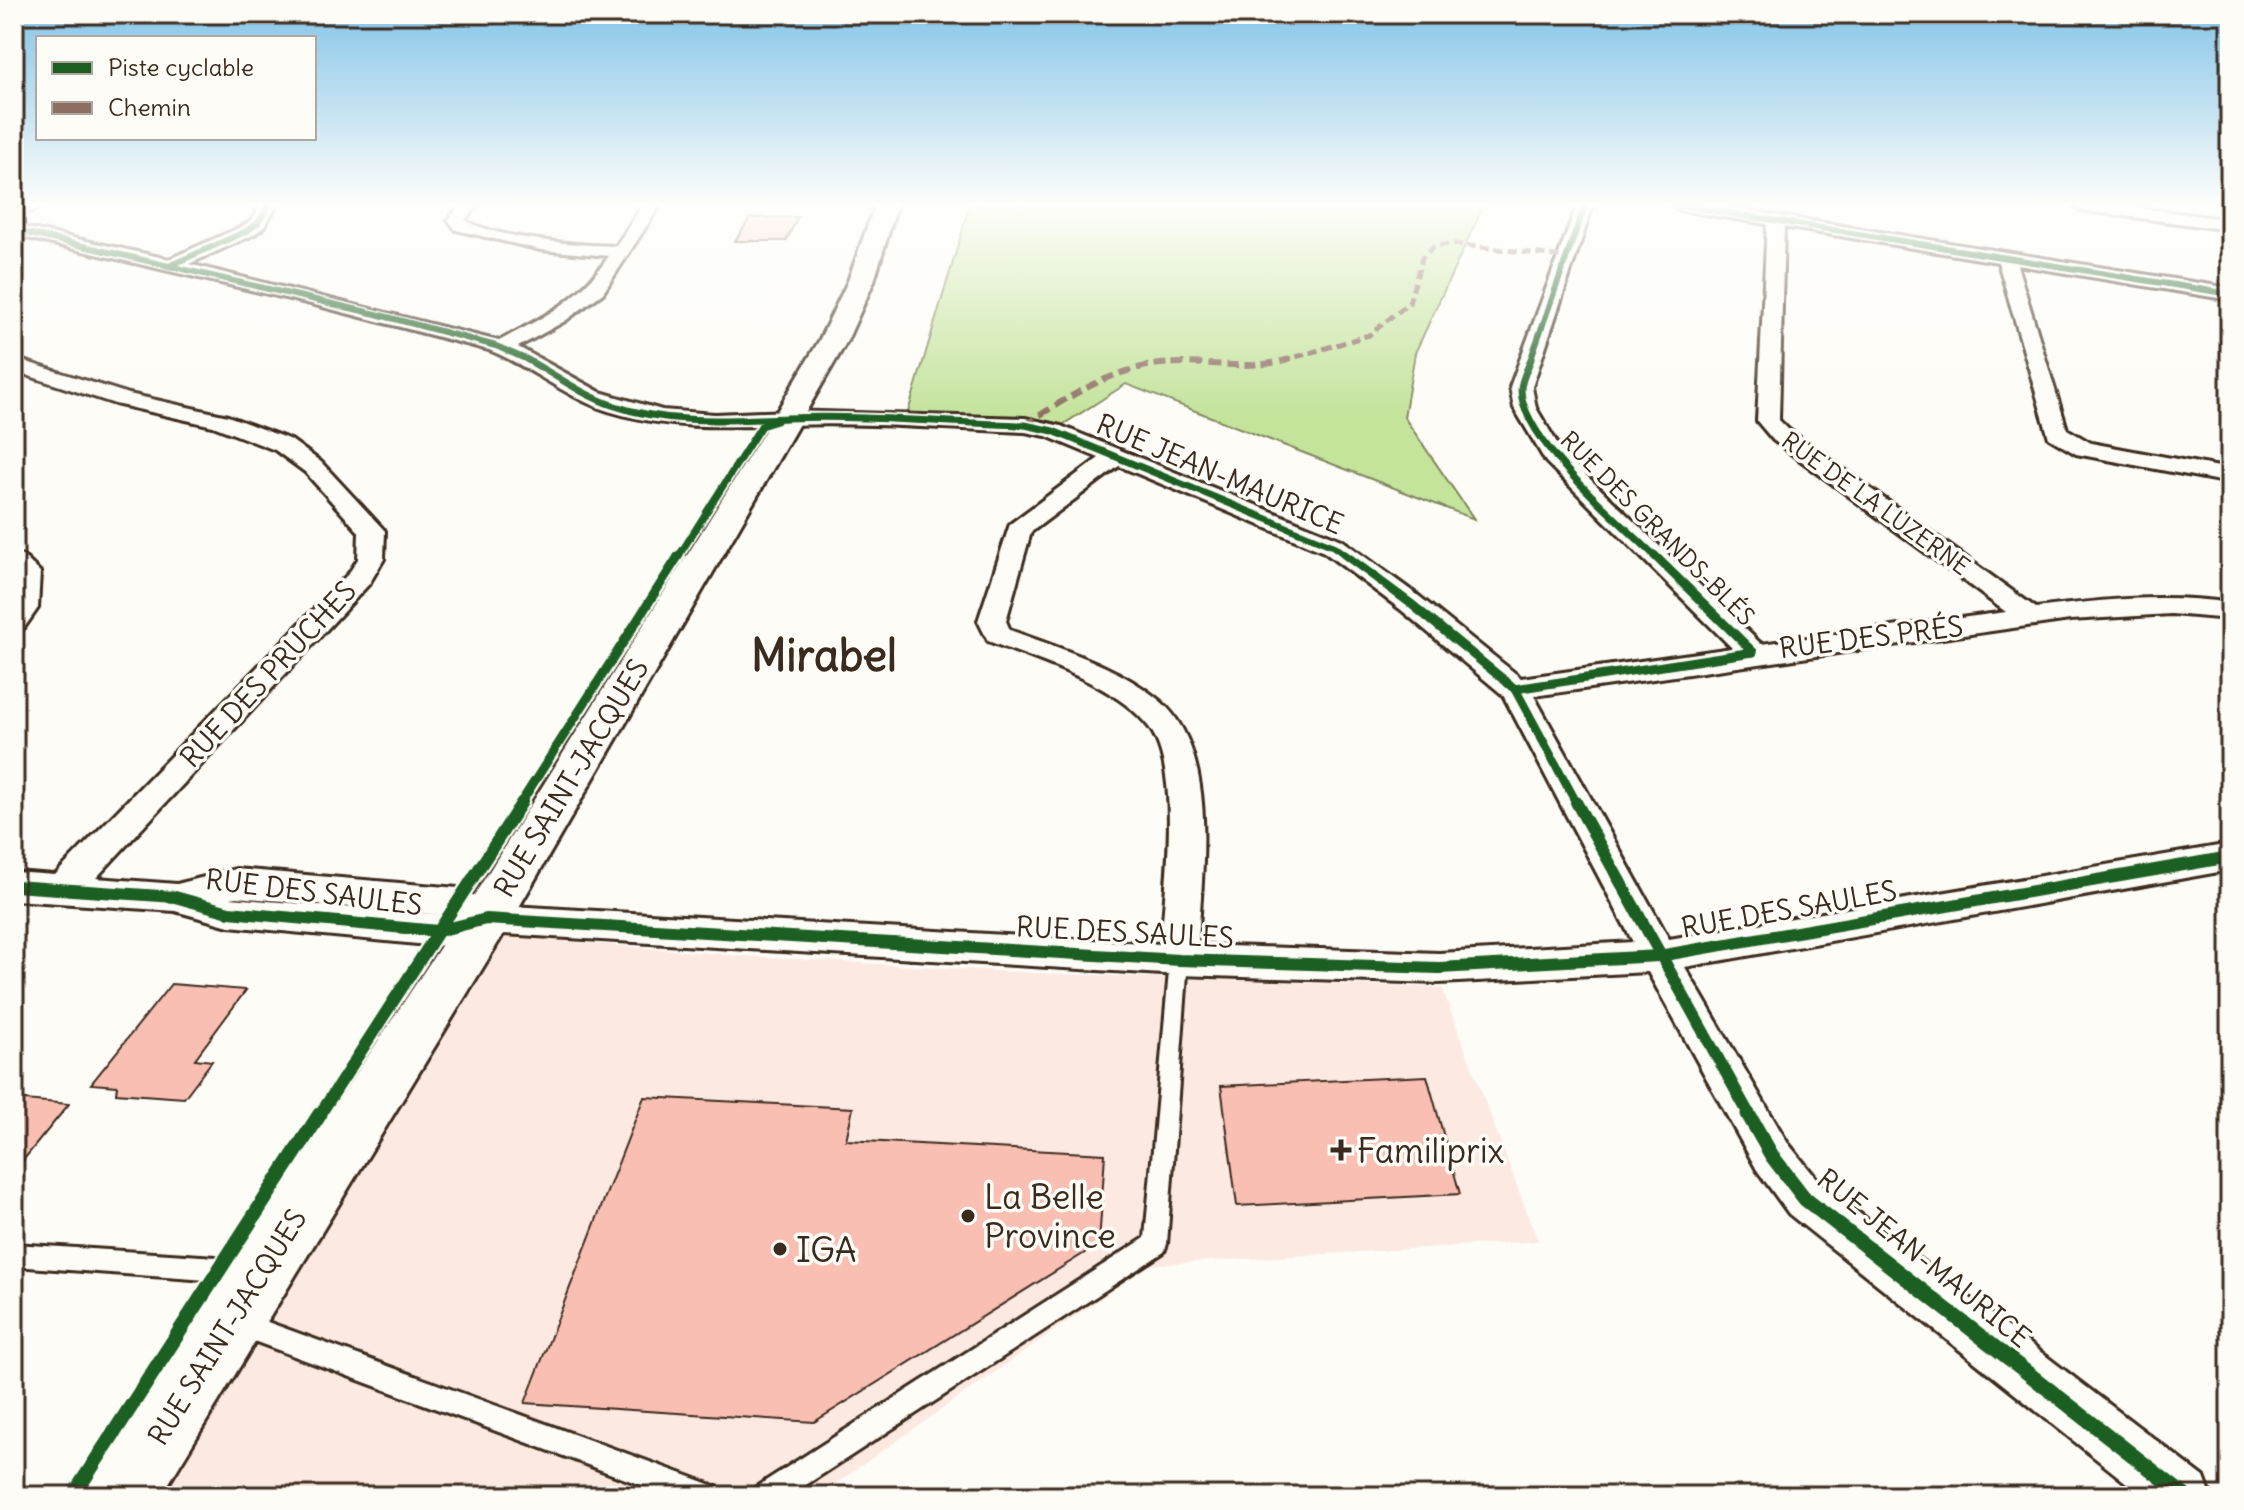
<svg xmlns="http://www.w3.org/2000/svg" width="2244" height="1510" font-family="Delius,sans-serif">
<style>
.built{fill:#fceae2}
.green{fill:#c4e39b;stroke:#80865c;stroke-width:2}
.building{fill:#f9bfb2;stroke:#3b2a1e;stroke-width:2}
.lines{fill:none;stroke-linecap:round;stroke-linejoin:round}
.lane-casing{stroke:#3b2a1e;stroke-width:6}
.street-casing{stroke:#3b2a1e;stroke-width:6}
.secondary-casing{stroke:#3b2a1e;stroke-width:6}
.lane{fill:#fdfcf7;fill-rule:evenodd}
.street{fill:#fdfcf7;fill-rule:evenodd}
.secondary{fill:#fdfcf7;fill-rule:evenodd}
.quiet-far1{stroke:#8d6e63;stroke-width:5;stroke-dasharray:9 5;stroke-linecap:butt}
.quiet{stroke:#8d6e63;stroke-width:6;stroke-dasharray:12 6;stroke-linecap:butt}
.cycleway-far4-casing{stroke:#fdfcf7;stroke-width:9}
.cycleway-far3-casing{stroke:#fdfcf7;stroke-width:11}
.cycleway-far2-casing{stroke:#fdfcf7;stroke-width:14}
.cycleway-far1-casing{stroke:#fdfcf7;stroke-width:17}
.cycleway-casing{stroke:#fdfcf7;stroke-width:20}
.cycleway-far4{stroke:#1b5e20;stroke-width:6}
.cycleway-far3{stroke:#1b5e20;stroke-width:7}
.cycleway-far2{stroke:#1b5e20;stroke-width:9}
.cycleway-far1{stroke:#1b5e20;stroke-width:12}
.cycleway{stroke:#1b5e20;stroke-width:15}
.poi-dot{fill:#3b2a1e;stroke:#fdfcf7;stroke-width:3}
.labels{text-anchor:middle;dominant-baseline:central;stroke-width:7;stroke-linejoin:round;paint-order:stroke}
.far-street-label{font-size:24px;fill:#3b2a1e;stroke:#fdfcf7}
.street-label{font-size:28px;fill:#3b2a1e;stroke:#fdfcf7}
.near-poi-label{font-size:34px;fill:#3b2a1e;stroke:#fdfcf7;text-anchor:start}
.town-label{font-size:44px;font-weight:bold;fill:#3b2a1e;stroke:#fdfcf7}
</style>
<rect width="100%" height="100%" fill="#fdfcf7"/>
<filter id="ink" filterUnits="userSpaceOnUse"><feTurbulence type="fractalNoise" baseFrequency=".0125" numOctaves="2"/><feDisplacementMap in="SourceGraphic" scale="16" xChannelSelector="R" yChannelSelector="G"/><feConvolveMatrix kernelMatrix="1 2 1 2 8 2 1 2 1" color-interpolation-filters="sRGB"/></filter>
<g filter="url(#ink)">
<!-- built -->
<path class="built" d="M497 935 741 956 1036 973 1442 988 1538 1241 1148 1265 818 1496H159Z"/>
<!-- green -->
<path class="green" d="M970 205H1453L1482 209 1415 353 1404 417 1474 519 1126 384 1053 431 905 422Z"/>
<!-- building -->
<g class="building">
<path d="M798 217 786 241H735L750 218Z"/>
<path d="M171 984 246 990 195 1059 212 1061 184 1098 116 1093 117 1086 91 1084Z"/>
<path d="M1427 1076 1460 1194 1237 1206 1221 1086Z"/>
<path d="M644 1097 853 1108 846 1140 1105 1154 1099 1244 814 1422 525 1403Z"/>
<path d="M14 1099 69 1104 16 1169 14 1168Z"/>
</g>
<g class="lines">
<defs>
<g id="lane">
<path d="M1179 952 1186 955 1188 960 1167 1244 1164 1252 789 1496H752L756 1487 1145 1238 1170 960 1172 955Z"/>
<path d="M14 1244 248 1259 256 1263 260 1271 256 1279 248 1283 14 1266Z"/>
<path d="M243 1313 707 1483 716 1487 720 1496H671L243 1337 235 1333 231 1325 235 1317Z"/>
</g>
<g id="street">
<path d="M40 205 38 209 14 217V206Z"/>
<path d="M261 205H277L264 227 253 235 189 264 499 341C547 315 578 302 609 256L541 250 456 230 448 220 460 205H478L465 220C497 239 578 245 616 246L643 205H660L603 293 565 321 518 347 600 392 662 410 715 414 788 411 1025 418 1061 426 1342 540 1420 597 1521 678 1732 648 1546 462 1514 408 1510 387 1577 205H1593L1532 387 1536 408 1563 453 1761 644 2006 612 1773 440 1757 421 1767 224 1679 210 1671 205H1712L2230 288V300L2017 265 2067 429 2091 443 2230 469V483L2076 454 2049 438 1998 262 1784 227 1779 420 1789 430 2036 608C2101 600 2165 593 2230 603V619L2171 614 2070 620 1534 696 1669 939 2230 844V870L1685 967 1787 1142 1821 1184 2204 1477 2211 1496H2143L1789 1214 1757 1170 1648 972 1439 983 1179 975 486 933 438 946 229 926 175 911 14 900V872L55 875 349 573 358 559 359 532 305 472 275 450 213 426 115 404 14 371V358L129 394 228 416 291 440 321 462 385 531 384 559 369 584 96 878 177 884 236 869 458 888 493 905 1161 944C1165 890 1182 771 1149 727 1115 683 1038 661 988 641L978 621 1010 524 1099 458 1046 436 1025 432C947 429 867 422 788 425 726 427 668 430 608 411 565 397 530 366 489 350L315 305 14 235V225L169 259 241 227 252 220ZM1119 466 1324 552 1400 609 1503 695 1633 942 1439 953 1198 945C1201 874 1221 752 1159 700 1117 665 1060 649 1010 630L1006 621 1031 532ZM236 897 445 915 230 898Z"/>
<path d="M2072 205H2120L2230 220V230L2080 210Z"/>
<path d="M14 554 23 556 40 572 38 608 24 628 14 631Z"/>
</g>
<path id="secondary" d="M875 205H897L874 281 847 341 504 933 161 1496H84L94 1470 468 905 773 418 819 341 848 281Z"/>
</defs>
<!-- lane casing -->
<use href="#lane" class="lane-casing"/>
<!-- street casing -->
<use href="#street" class="street-casing"/>
<!-- secondary casing -->
<use href="#secondary" class="secondary-casing"/>
<!-- lane -->
<use href="#lane" class="lane"/>
<!-- street -->
<use href="#street" class="street"/>
<!-- secondary -->
<use href="#secondary" class="secondary"/>
<!-- quiet-far1 -->
<path class="quiet-far1" d="M1283 361 1369 335 1409 303 1422 258 1434 246 1454 244 1566 257"/>
<!-- quiet -->
<path class="quiet" d="M1025 425C1061 401 1104 374 1147 366 1194 357 1244 373 1289 359"/>
<defs>
<g id="cycleway-far4">
<path d="M1679 205 2230 294"/>
<path d="M14 230 376 314 496 346 530 361"/>
<path d="M171 265 247 231 258 223 269 205"/>
<path d="M1530 361 1585 205"/>
</g>
<g id="cycleway-far3">
<path d="M526 359C555 375 581 394 612 405 669 425 728 420 787 418 866 415 946 423 1025 425L1053 431 1333 546 1348 557"/>
<path d="M1531 359C1528 368 1521 380 1521 389 1521 440 1620 521 1656 557"/>
<path d="M678 557 761 426 777 421"/>
</g>
<g id="cycleway-far2">
<path d="M1345 555 1410 603 1515 689 1577 804"/>
<path d="M1654 555 1753 652"/>
<path d="M1515 689 1753 652"/>
<path d="M520 804 679 555"/>
</g>
<g id="cycleway-far1">
<path d="M1576 802 1750 1116"/>
<path d="M14 886 175 897 229 912 438 931 486 919 1179 960 1439 968 1659 956 2230 857"/>
<path d="M319 1116 522 802"/>
</g>
<g id="cycleway">
<path d="M1748 1114 1772 1156 1805 1199 2185 1496"/>
<path d="M73 1496 320 1114"/>
</g>
</defs>
<!-- cycleway-far4 casing -->
<use href="#cycleway-far4" class="cycleway-far4-casing"/>
<!-- cycleway-far3 casing -->
<use href="#cycleway-far3" class="cycleway-far3-casing"/>
<!-- cycleway-far2 casing -->
<use href="#cycleway-far2" class="cycleway-far2-casing"/>
<!-- cycleway-far1 casing -->
<use href="#cycleway-far1" class="cycleway-far1-casing"/>
<!-- cycleway casing -->
<use href="#cycleway" class="cycleway-casing"/>
<!-- cycleway-far4 -->
<use href="#cycleway-far4" class="cycleway-far4"/>
<!-- cycleway-far3 -->
<use href="#cycleway-far3" class="cycleway-far3"/>
<!-- cycleway-far2 -->
<use href="#cycleway-far2" class="cycleway-far2"/>
<!-- cycleway-far1 -->
<use href="#cycleway-far1" class="cycleway-far1"/>
<!-- cycleway -->
<use href="#cycleway" class="cycleway"/>
</g>
</g>
<!-- sky -->
<linearGradient id="sky" x2="0" y2="1"><stop stop-color="#83c4e8"/><stop offset="0.49" stop-color="#fefefb"/><stop offset="1" stop-color="#fefefb" stop-opacity="0"/></linearGradient>
<rect width="2244" height="417" fill="url(#sky)"/>
<!-- markers -->
<g class="poi-dot">
<path d="M1337 1138h8v8h8v8h-8v8h-8v-8h-8v-8h8z"/>
<circle cx="968" cy="1216" r="8"/>
<circle cx="780" cy="1249" r="8"/>
</g>
<g class="labels">
<!-- far-street labels -->
<g class="far-street-label">
<text transform="translate(1876 503) rotate(36)">RUE DE LA LUZERNE</text>
<text transform="translate(1658 528) rotate(45)">RUE DES GRANDS-BLÉS</text>
</g>
<!-- street labels -->
<g class="street-label">
<text transform="translate(1220 474) rotate(23)">RUE JEAN-MAURICE</text>
<text transform="translate(1871 637) rotate(-7)">RUE DES PRÉS</text>
<text transform="translate(268 674) rotate(-47)">RUE DES PRUCHES</text>
<text transform="translate(571 778) rotate(-59)">RUE SAINT-JACQUES</text>
<text transform="translate(314 892) rotate(7)">RUE DES SAULES</text>
<text transform="translate(1789 909) rotate(-10)">RUE DES SAULES</text>
<text transform="translate(1125 932) rotate(3)">RUE DES SAULES</text>
<text transform="translate(1924 1258) rotate(39)">RUE JEAN-MAURICE</text>
<text transform="translate(227 1327) rotate(-58)">RUE SAINT-JACQUES</text>
</g>
<!-- near-poi labels -->
<g class="near-poi-label">
<text x="1357" y="1150">Familiprix</text>
<text x="984" y="1196">La Belle<tspan x="984" dy="39">Province</tspan></text>
<text x="796" y="1249">IGA</text>
</g>
<!-- town labels -->
<g class="town-label">
<text x="824" y="655">Mirabel</text>
</g>
</g>
<!-- margin -->
<rect width="2244" height="1510" fill="none" stroke="#fdfcf7" stroke-width="48"/>
<rect x="24" y="24" width="2196" height="1462" fill="none" stroke="#3b2a1e" stroke-width="3" filter="url(#ink)"/>
<!-- legend -->
<rect x="36" y="36" width="280" height="104" fill="#fdfcf7" stroke="#afa8a0" stroke-width="2"/>
<rect x="52" y="62" width="40" height="12" fill="#1b5e20" stroke="#afa8a0" stroke-width="2"/>
<text x="108" y="76" font-size="24" fill="#3b2a1e">Piste cyclable</text>
<rect x="52" y="102" width="40" height="12" fill="#8d6e63" stroke="#afa8a0" stroke-width="2"/>
<text x="108" y="116" font-size="24" fill="#3b2a1e">Chemin</text>
</svg>
